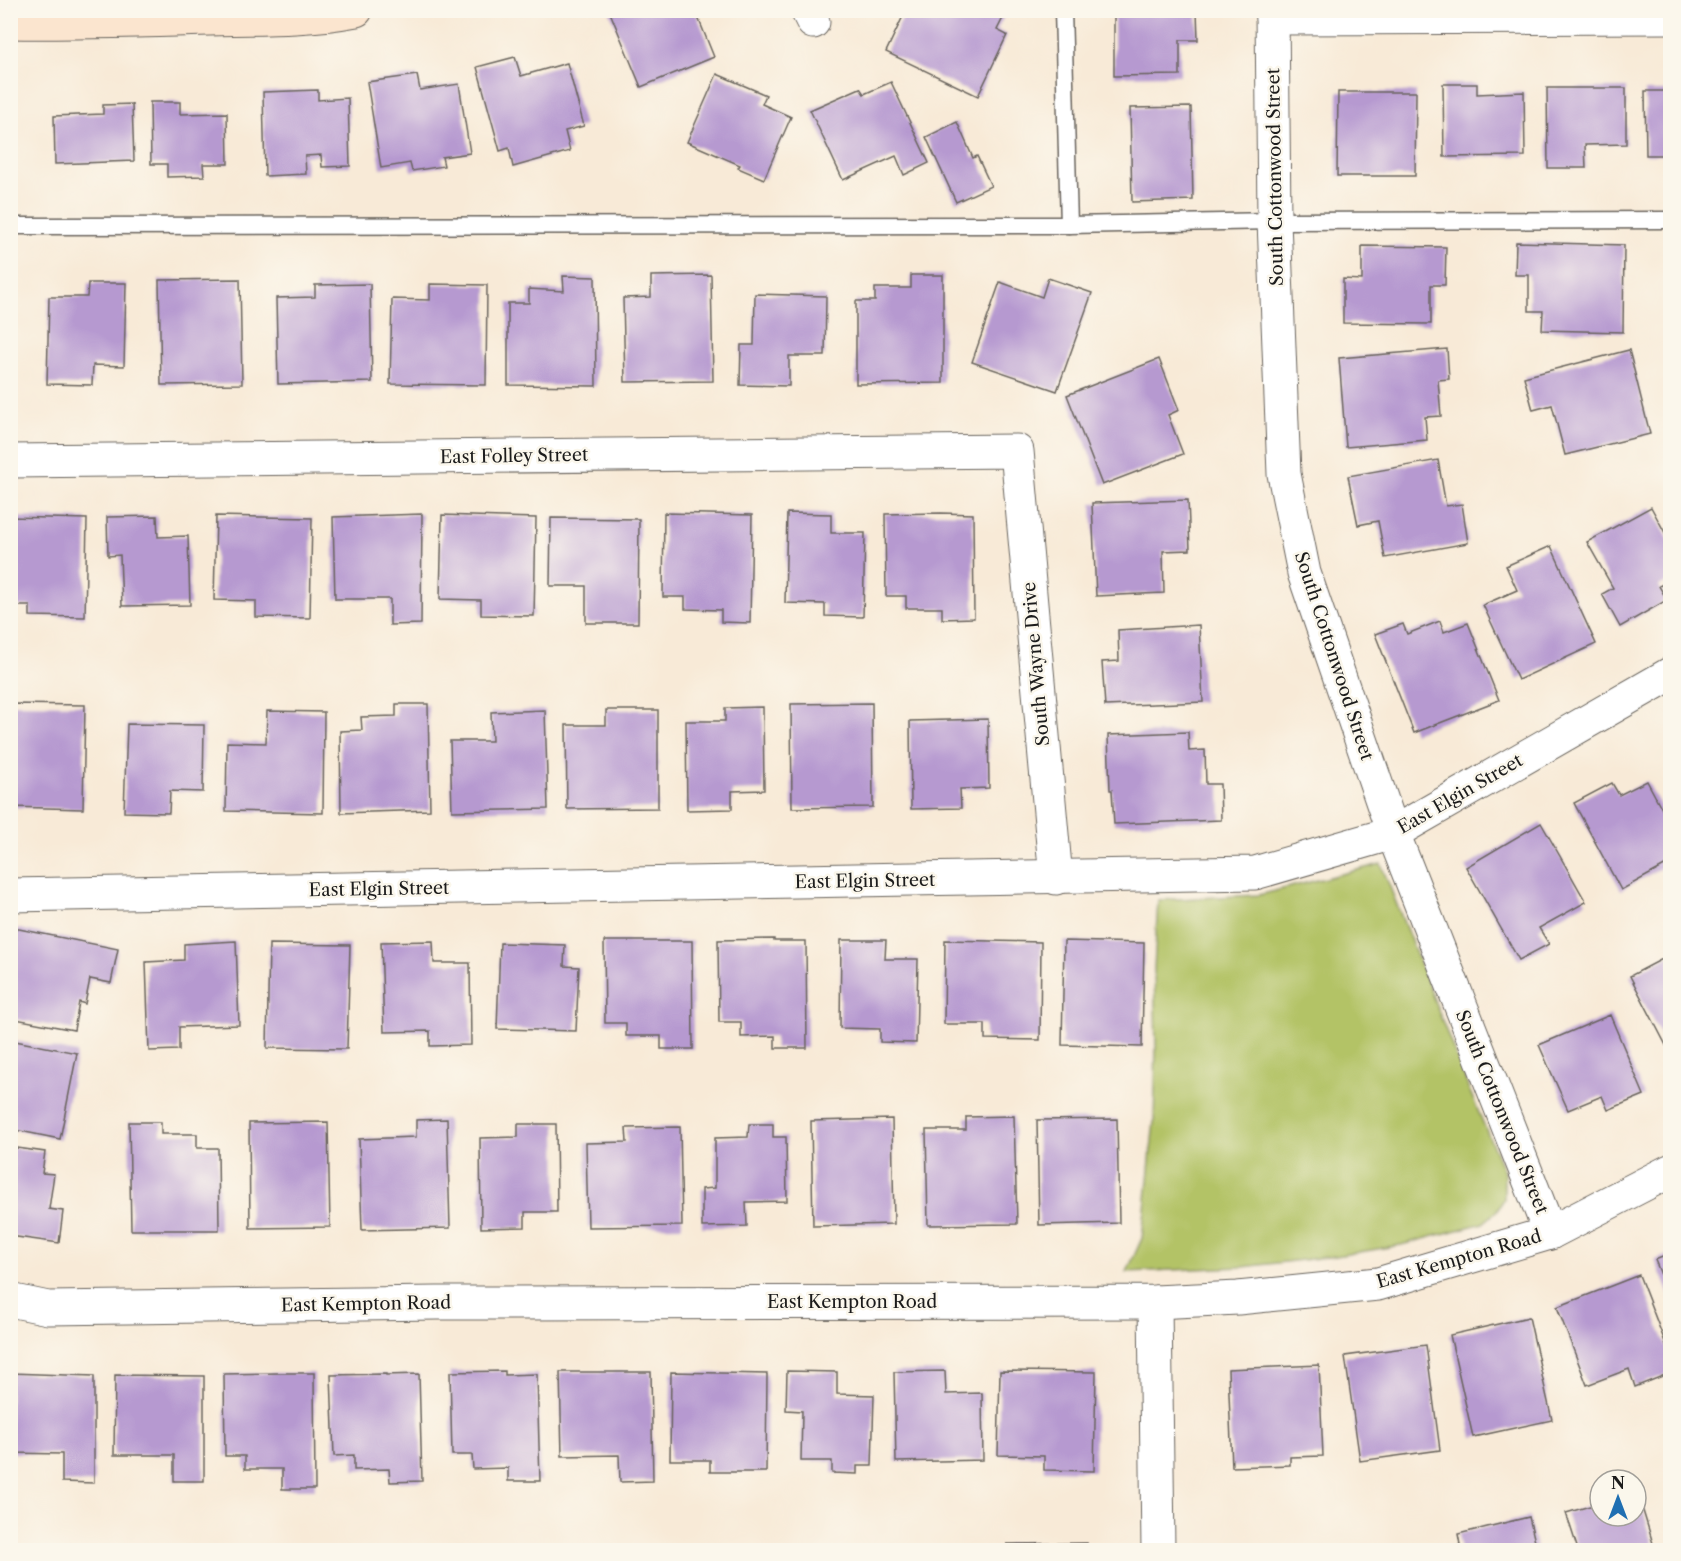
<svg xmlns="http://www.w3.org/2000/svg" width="1681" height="1561" font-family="'Libre Caslon Text',serif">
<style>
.green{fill:#b3c366;stroke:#687041;stroke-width:1.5}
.building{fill:#b699d0}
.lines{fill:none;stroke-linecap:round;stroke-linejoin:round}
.lane-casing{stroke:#69645d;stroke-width:19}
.street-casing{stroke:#69645d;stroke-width:35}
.secondary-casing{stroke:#69645d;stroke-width:35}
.lane{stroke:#fff;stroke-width:16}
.street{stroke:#fff;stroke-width:33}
.secondary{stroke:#fbe5cf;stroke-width:33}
.labels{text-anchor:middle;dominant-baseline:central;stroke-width:5;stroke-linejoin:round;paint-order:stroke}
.street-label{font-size:18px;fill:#1c1c1c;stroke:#fbf7ec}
</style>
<rect width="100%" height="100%" fill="#fbf7ec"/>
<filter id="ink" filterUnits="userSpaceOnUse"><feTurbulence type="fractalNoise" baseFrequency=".0167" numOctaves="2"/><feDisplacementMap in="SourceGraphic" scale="12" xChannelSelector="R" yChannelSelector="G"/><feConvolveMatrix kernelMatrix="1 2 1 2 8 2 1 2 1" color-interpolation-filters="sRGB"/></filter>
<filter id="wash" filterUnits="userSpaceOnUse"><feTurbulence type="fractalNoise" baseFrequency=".008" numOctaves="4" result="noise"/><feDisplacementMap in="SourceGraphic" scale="24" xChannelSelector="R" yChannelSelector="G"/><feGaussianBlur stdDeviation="1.35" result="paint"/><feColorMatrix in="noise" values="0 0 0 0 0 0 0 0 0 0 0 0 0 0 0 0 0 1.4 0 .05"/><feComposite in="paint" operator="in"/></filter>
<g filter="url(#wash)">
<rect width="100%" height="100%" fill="#f8ead7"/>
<!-- green -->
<path class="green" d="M1381 864 1468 1087 1504 1172V1199L1495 1213 1483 1223 1401 1245 1336 1256 1243 1267 1127 1272 1142 1238 1154 1121 1156 1046 1154 969 1158 900 1259 895Z"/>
<g id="blocks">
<!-- building -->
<g class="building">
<path d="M609 10H695L714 57 641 87Z"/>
<path d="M906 10 924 18 928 10H1007L997 30 1007 35 978 96 886 52Z"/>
<path d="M1114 10H1197L1198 40H1180V75L1114 76Z"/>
<path d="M515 57 521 76 567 63 584 126 565 131 570 151 513 167 509 148 500 151 477 67Z"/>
<path d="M717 74 766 95 762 104 791 117 764 179 738 168 740 165 687 142Z"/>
<path d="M417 75 420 90 459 84 470 153 442 157 444 166 412 171 410 163 381 168 367 82Z"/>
<path d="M891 82 929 163 904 175 896 156 843 180 810 110 860 88 864 94Z"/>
<path d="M1443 84H1477V94L1524 92 1525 156 1444 157Z"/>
<path d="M1547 88H1626V144L1585 145 1586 168H1548Z"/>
<path d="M318 90V100L348 98 350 166 322 167 321 155 305 156 306 174 265 176 263 92Z"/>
<path d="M1645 91H1670V172H1667V155H1646Z"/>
<path d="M1338 92H1416L1415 176H1337Z"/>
<path d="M150 102H180V114L227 113 228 164H203L204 176 167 177V164H151Z"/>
<path d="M132 104 134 161 55 164 54 116 103 114V105Z"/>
<path d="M1191 107 1193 200 1132 202 1130 108Z"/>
<path d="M957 122 973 158 977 156 991 186 956 202 926 137Z"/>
<path d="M1516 242 1624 245 1623 332 1542 330 1543 311H1529V275H1515Z"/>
<path d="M1362 246 1446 247 1445 285H1431V324L1343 323V279L1362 280Z"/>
<path d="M711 275 713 381 625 382 623 298 651 297V276Z"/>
<path d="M911 275H943V383L856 384V301H875V288H911Z"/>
<path d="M563 276 595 277 596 386 508 385V303H529V289L564 291Z"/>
<path d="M1048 278 1092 293 1057 391 972 362 1000 282 1042 297Z"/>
<path d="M240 279 242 384 161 385 159 280Z"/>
<path d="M88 283H126L124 366 93 365 92 385 47 384 49 297H87Z"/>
<path d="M370 284 372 382 278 384 276 298 315 297V285Z"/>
<path d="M430 284 487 285 486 385 390 384 392 299 430 300Z"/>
<path d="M755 294 826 296 825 356H789V386L740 385 741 345H754Z"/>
<path d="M1447 349 1449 379 1438 380 1441 416 1425 417 1427 440 1346 447 1339 358Z"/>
<path d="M1629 350 1650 434 1565 455 1552 405 1533 410 1524 377Z"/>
<path d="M1159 359 1179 410 1168 415 1183 454 1102 485 1067 395Z"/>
<path d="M1438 460 1446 506 1462 504 1468 543 1385 558 1378 521 1358 525 1348 476Z"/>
<path d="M1188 500 1190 550 1163 551 1164 593 1096 596 1092 503Z"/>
<path d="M1651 507 1670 542V580L1659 586 1667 600 1620 627 1602 594 1613 588 1587 542Z"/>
<path d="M664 513 752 515 750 623 721 622V610L685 609V597H663Z"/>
<path d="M787 513 831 514V533H865L863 617 825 616V604L785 603Z"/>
<path d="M941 513 973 514 974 618 942 619V608H906V596H886L885 514Z"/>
<path d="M422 514 421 624 390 625V599H335L333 517Z"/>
<path d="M442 515 536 518 534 616 481 615V600L440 599Z"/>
<path d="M157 516 158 537 188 536 190 605 122 606 120 555 108 556 107 517Z"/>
<path d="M216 516 312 518 310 618 256 617V601L214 600Z"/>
<path d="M10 517 87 519 85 617 30 616V606H10Z"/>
<path d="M551 518 639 519 638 623H586V586H550Z"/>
<path d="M1551 546 1596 644 1518 680 1483 605 1517 590 1506 566Z"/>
<path d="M1440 621 1444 632 1468 623 1499 700 1414 733 1375 634 1403 624 1407 634Z"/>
<path d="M1199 625 1203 702 1105 706 1102 662 1119 661 1118 630Z"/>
<path d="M872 703 873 807 792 808 791 704Z"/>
<path d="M10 704 85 705 83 809 10 807Z"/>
<path d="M396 704H428L430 810 341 813 340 731 362 730 361 717 396 716Z"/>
<path d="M763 707 764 790 732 791V809L687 810 686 721H725V708Z"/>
<path d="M545 710 548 809 452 811 450 741H492L491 712Z"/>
<path d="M606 710H658V808L567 809 566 725H606Z"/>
<path d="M267 711 324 712 323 813 226 811 227 742 266 743Z"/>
<path d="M988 719 989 788 960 789 961 808 911 809 910 721Z"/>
<path d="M127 724 204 725 203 792 170 791 169 813 124 812Z"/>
<path d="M1188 732 1189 751 1205 750 1206 784H1220L1221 820 1114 824 1112 790H1110L1108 735Z"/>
<path d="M1647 781 1670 824V863L1621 890 1574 803 1612 783 1619 795Z"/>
<path d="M1541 823 1586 902 1539 928 1549 944 1519 960 1466 867Z"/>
<path d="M14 928 118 949 111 983 90 979 85 1004 79 1002 74 1030 10 1018V945Z"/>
<path d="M774 939V941H806L807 1048H775V1036L741 1037V1022H719L718 940Z"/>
<path d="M841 940H886L885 959H918L916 1043 880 1042V1029L840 1028Z"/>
<path d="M945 940 1041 942 1040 1040 985 1039V1024H944Z"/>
<path d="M236 941 239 1025 179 1027V1050L149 1051 146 962 184 960V944Z"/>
<path d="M433 941 434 963H470L471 1045 430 1046V1031L384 1032 381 942Z"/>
<path d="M604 941H692L693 1049H661V1036H626V1023H605Z"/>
<path d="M1064 941 1144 943 1142 1047 1062 1045Z"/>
<path d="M500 943 565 945 564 966 579 967 576 1031 497 1029Z"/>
<path d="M269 944 350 945 347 1049 267 1048Z"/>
<path d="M1670 955V1053L1630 976Z"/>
<path d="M1610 1015 1644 1095 1608 1110 1602 1096 1568 1110 1539 1045Z"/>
<path d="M10 1040 77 1053 60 1139 10 1129Z"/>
<path d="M1014 1116 1017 1224 928 1225 926 1130H966V1117Z"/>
<path d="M447 1119 450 1228 362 1230 359 1139 416 1137V1120Z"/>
<path d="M892 1119 894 1224 813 1226 811 1121Z"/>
<path d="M1117 1119 1119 1223 1039 1225 1037 1120Z"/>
<path d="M129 1122H161V1134H197V1148H218L219 1230H131Z"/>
<path d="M328 1122 330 1227 250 1228 249 1123Z"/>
<path d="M518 1124H556L557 1212H525V1227L481 1228 480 1138 518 1137Z"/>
<path d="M749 1124H773V1137H786L787 1201 746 1202 747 1226 702 1227V1189L715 1188V1138L748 1137Z"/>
<path d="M680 1127 682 1226 588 1227 586 1143 627 1142 626 1128Z"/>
<path d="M10 1147 45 1152 42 1173 54 1174 49 1209 63 1211 59 1243 10 1236Z"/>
<path d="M1670 1254V1297L1655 1260Z"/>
<path d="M1639 1275 1670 1355V1373L1635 1387 1629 1369 1587 1385 1557 1307Z"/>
<path d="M1529 1317 1552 1420 1473 1437 1450 1335Z"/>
<path d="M1426 1345 1440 1450 1360 1461 1345 1356Z"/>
<path d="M1319 1365 1323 1456 1290 1457V1465L1232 1467 1228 1369Z"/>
<path d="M505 1371V1375L537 1374 540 1481H508V1468L473 1469 472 1455H452L450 1372Z"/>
<path d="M787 1371 837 1372V1394L874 1395 872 1466H857V1474L832 1473V1461H801L802 1411 786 1410Z"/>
<path d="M945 1371 946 1394 982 1393 983 1460 896 1462 894 1372Z"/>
<path d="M1000 1371 1096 1372 1094 1471 1044 1470V1456L998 1455Z"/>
<path d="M560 1372H651L653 1481 620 1482 619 1455 562 1456Z"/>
<path d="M671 1372 767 1374 766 1472H710V1460H670Z"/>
<path d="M10 1373 94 1376V1483L62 1482V1454L10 1453Z"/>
<path d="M281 1373H314L315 1489H282V1469H245V1456H225L224 1374Z"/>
<path d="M386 1374V1375L419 1374 422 1481 390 1482 389 1469 354 1470V1455L334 1456 331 1375Z"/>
<path d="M115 1375 204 1376V1481H174V1455H114Z"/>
<path d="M1637 1491 1655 1550H1578L1566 1513 1600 1503V1516H1636Z"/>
<path d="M1529 1517 1537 1550H1461L1458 1534Z"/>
<path d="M1087 1543 1088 1550H1007V1544Z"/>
<path d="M1422 1545 1423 1550H1391L1390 1549Z"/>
</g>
</g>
</g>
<g filter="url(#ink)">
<use href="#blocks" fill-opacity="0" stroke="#69645d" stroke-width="1.5"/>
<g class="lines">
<defs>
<g id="lane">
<path d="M1063 10 1069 225"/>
<path d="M10 226 1069 225 1274 221 1670 220"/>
</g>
<g id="street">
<path d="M807 10 813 22"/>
<path d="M1272 10 1274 221 1284 474 1304 573 1393 833 1550 1233"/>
<path d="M1272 18 1670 17"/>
<path d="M10 461 1017 451 1056 878"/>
<path d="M10 895 1255 873 1393 833 1670 674"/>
<path d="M10 1300 48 1308 437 1303 1155 1302 1238 1298 1378 1284 1550 1233 1670 1171"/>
<path d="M1155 1302 1158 1550"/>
</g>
<path id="secondary" d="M10 22C77 23 143 21 209 19 258 18 308 19 356 10"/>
</defs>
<!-- lane casing -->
<use href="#lane" class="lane-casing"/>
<!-- street casing -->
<use href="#street" class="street-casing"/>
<!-- secondary casing -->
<use href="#secondary" class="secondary-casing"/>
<!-- lane -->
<use href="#lane" class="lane"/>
<!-- street -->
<use href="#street" class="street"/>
<!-- secondary -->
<use href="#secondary" class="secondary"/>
</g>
</g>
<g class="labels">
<!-- street labels -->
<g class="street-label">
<text transform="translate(1275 177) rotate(-91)">South Cottonwood Street</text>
<text transform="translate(514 456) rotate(-1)">East Folley Street</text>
<text transform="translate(1334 656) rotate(72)">South Cottonwood Street</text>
<text transform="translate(1036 664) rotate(-95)">South Wayne Drive</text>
<text transform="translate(1460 794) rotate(-30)">East Elgin Street</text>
<text transform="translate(865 881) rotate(-1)">East Elgin Street</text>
<text transform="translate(379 889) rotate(-1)">East Elgin Street</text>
<text transform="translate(1502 1112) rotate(68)">South Cottonwood Street</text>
<text transform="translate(1459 1259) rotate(-16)">East Kempton Road</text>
<text x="852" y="1302">East Kempton Road</text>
<text transform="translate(366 1304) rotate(-1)">East Kempton Road</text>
</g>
</g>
<!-- margin -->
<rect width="1681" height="1561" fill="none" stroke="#fbf7ec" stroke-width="36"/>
<!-- north arrow -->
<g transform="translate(1618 1498)"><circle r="28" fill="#fbf7ec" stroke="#a29f99" stroke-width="1.5"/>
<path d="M0-4.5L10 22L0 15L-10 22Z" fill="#1f6fb2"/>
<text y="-9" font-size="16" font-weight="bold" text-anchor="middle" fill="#1c1c1c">N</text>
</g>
</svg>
